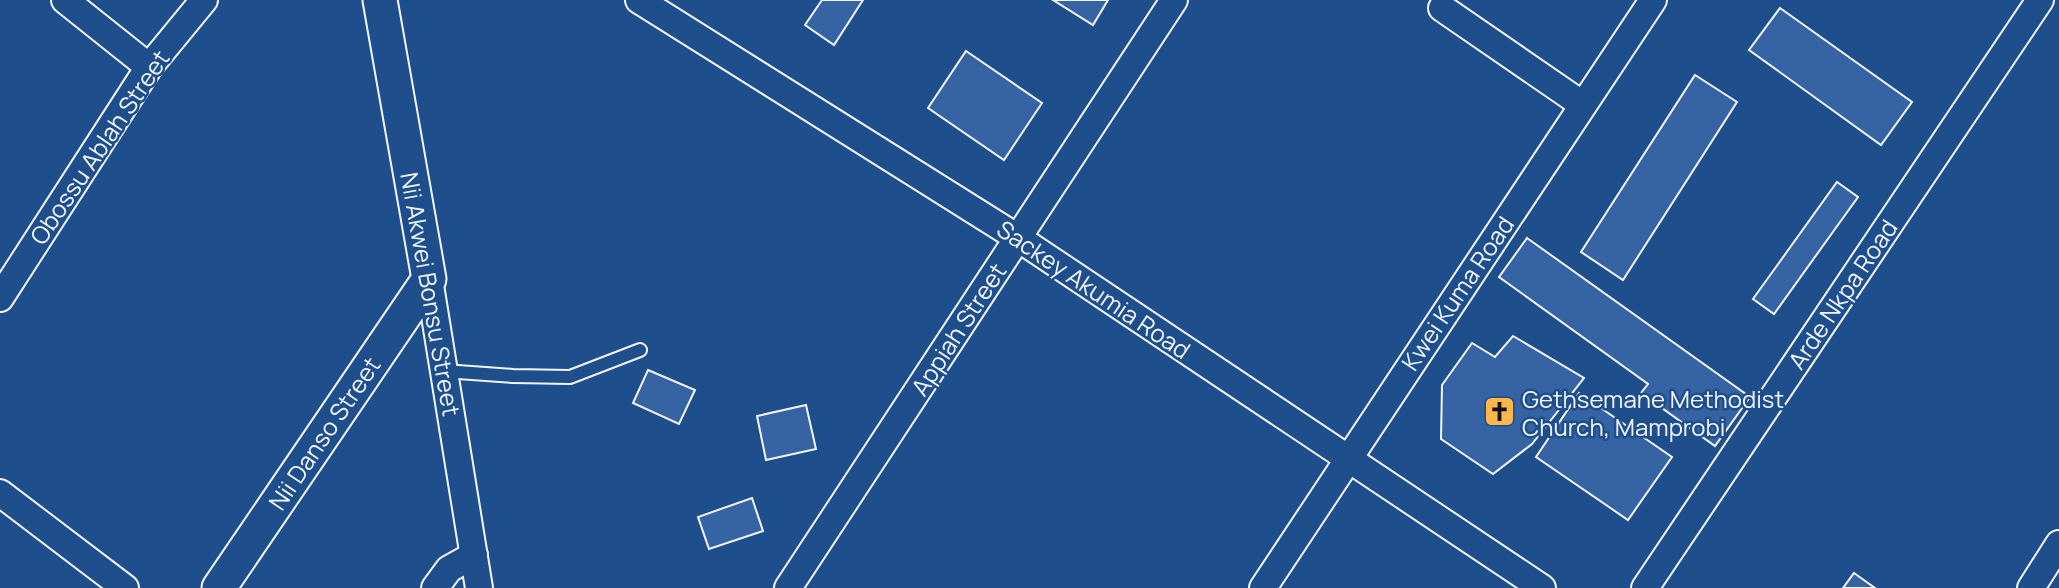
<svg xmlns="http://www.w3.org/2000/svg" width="2059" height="588" font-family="Manrope,sans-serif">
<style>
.building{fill:#3563a3;stroke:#f2f6ff;stroke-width:2}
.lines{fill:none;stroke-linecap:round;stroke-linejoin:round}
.service-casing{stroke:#f2f6ff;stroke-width:16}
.minor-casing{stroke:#f2f6ff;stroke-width:30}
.tertiary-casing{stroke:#f2f6ff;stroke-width:37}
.service{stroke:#1f4e8c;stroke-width:12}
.minor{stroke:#1f4e8c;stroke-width:26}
.tertiary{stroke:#1f4e8c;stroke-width:33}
.labels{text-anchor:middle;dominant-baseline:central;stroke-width:5;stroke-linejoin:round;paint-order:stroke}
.street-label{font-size:24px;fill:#f2f6ff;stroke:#1f4e8c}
.poi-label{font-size:24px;fill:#f2f6ff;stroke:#1f4e8c;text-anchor:start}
</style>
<rect width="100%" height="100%" fill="#1f4e8c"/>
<!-- building -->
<g class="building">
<path d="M822 0H863L834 45 805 25Z"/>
<path d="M1053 0H1108L1093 25Z"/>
<path d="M1780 8 1912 102 1881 145 1749 50Z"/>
<path d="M966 51 1042 103 1004 160 928 108Z"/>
<path d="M1695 75 1737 102 1623 280 1581 252Z"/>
<path d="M1837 182 1858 197 1774 314 1753 299Z"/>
<path d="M1527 238 1750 397 1715 446 1641 393 1648 384 1499 277Z"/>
<path d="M1513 336 1584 378 1532 444 1493 474 1441 439 1442 385 1472 343 1495 357Z"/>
<path d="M648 370 695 390 679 424 633 403Z"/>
<path d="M1579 393 1672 457 1628 520 1536 457Z"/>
<path d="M806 405 816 449 766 460 757 416Z"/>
<path d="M752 498 763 531 709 549 698 517Z"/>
<path d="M1854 573 1875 588H1843Z"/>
</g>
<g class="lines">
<defs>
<path id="service" d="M444 371 513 376 570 377 640 350"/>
<g id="minor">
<path d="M65 0 149 67"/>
<path d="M639 0 1018 238 1542 588"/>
<path d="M1442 8 1583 105"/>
<path d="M429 279 479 588"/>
<path d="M0 298 149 67 204 0"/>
<path d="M0 493 125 588"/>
<path d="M435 588 449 569 474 555"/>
<path d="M788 588 1174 0"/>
<path d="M1263 588 1653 0"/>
<path d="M1645 588 2040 0"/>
<path d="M2031 588 2059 544"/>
</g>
<path id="tertiary" d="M219 588 429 279 380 0"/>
</defs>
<!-- service casing -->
<use href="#service" class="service-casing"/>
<!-- minor casing -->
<use href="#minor" class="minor-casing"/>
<!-- tertiary casing -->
<use href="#tertiary" class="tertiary-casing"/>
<!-- service -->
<use href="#service" class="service"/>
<!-- minor -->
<use href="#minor" class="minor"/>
<!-- tertiary -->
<use href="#tertiary" class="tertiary"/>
</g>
<!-- icons -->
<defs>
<symbol id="church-square" viewBox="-11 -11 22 22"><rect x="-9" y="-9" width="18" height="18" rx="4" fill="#ffb74d" stroke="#1f4e8c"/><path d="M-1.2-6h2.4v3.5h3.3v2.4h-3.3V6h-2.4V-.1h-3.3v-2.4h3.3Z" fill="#111"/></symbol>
</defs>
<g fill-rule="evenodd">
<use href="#church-square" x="1482" y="394" width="35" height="35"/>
</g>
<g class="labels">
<!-- street labels -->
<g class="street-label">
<text transform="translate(99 147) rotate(-56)">Obossu Ablah Street</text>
<text transform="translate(1094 289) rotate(34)">Sackey Akumia Road</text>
<text transform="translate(1457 293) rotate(-56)">Kwei Kuma Road</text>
<text transform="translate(431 294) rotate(80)">Nii Akwei Bonsu Street</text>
<text transform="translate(1842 294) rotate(-56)">Arde Nkpa Road</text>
<text transform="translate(958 329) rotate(-57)">Appiah Street</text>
<text transform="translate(324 433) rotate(-56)">Nii Danso Street</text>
</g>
<!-- poi labels -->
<g class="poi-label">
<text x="1522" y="398">Gethsemane Methodist<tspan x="1522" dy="28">Church, Mamprobi</tspan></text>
</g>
</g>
</svg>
